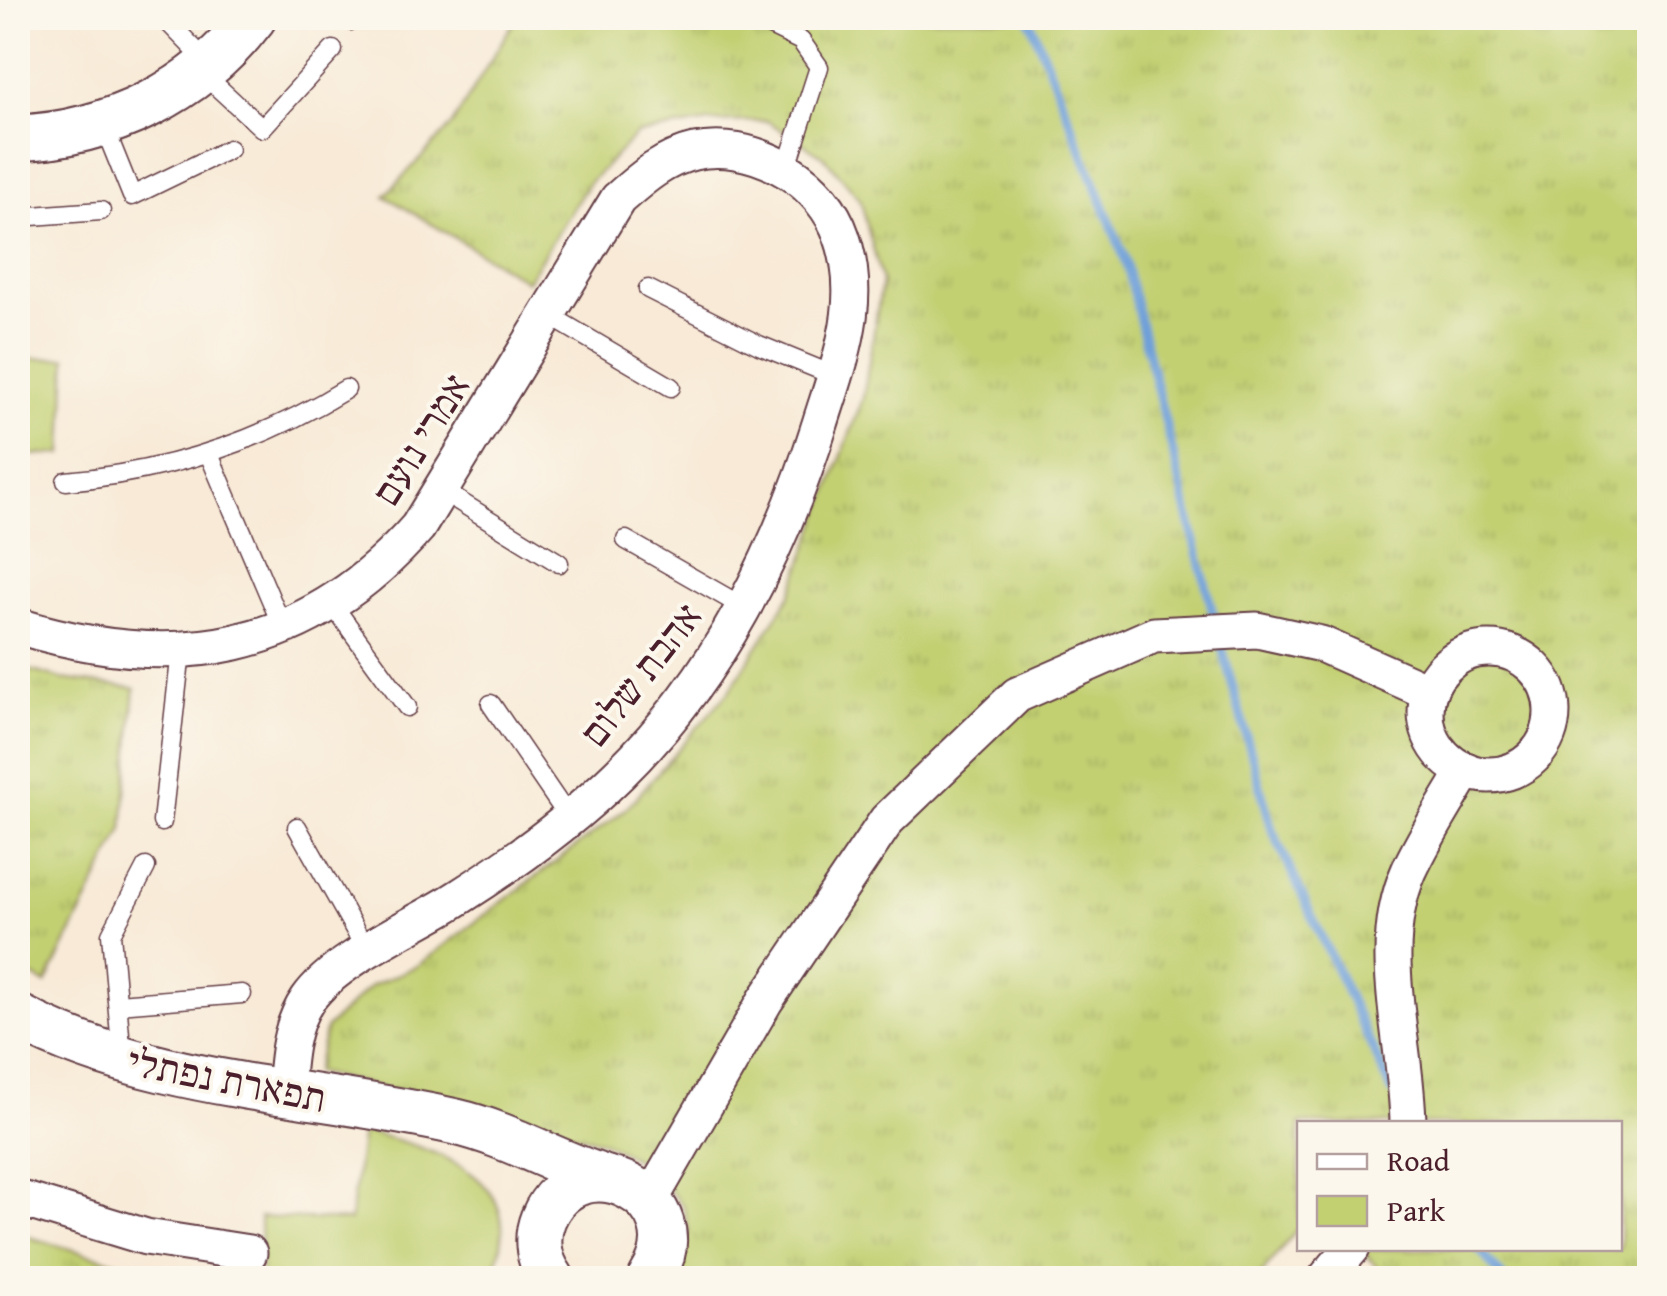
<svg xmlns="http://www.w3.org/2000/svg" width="1667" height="1296" font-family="'Gentium Book Plus','Frank Ruhl Libre',serif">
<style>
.grass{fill:url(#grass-tufts);stroke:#86784e;stroke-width:2.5}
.green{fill:#c2d072;stroke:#86784e;stroke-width:2.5}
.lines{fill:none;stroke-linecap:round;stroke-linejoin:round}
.stream{stroke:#6fa0d9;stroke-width:9}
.service-casing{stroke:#643d45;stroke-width:21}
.minor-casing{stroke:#643d45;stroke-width:39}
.tertiary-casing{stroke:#643d45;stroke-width:49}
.service{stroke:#fff;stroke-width:18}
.minor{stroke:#fff;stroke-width:35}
.tertiary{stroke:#fff;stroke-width:45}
.labels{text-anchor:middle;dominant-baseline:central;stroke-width:8;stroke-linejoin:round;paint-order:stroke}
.street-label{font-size:40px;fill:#4a1f2b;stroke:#fbf7ec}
</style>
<defs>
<pattern id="grass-tufts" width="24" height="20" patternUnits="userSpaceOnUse" patternTransform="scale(2.5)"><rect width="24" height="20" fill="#c2d072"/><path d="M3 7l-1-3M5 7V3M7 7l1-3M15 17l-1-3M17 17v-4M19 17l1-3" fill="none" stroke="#a8b263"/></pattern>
</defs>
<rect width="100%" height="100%" fill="#fbf7ec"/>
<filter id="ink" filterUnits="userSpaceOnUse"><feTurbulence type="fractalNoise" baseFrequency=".01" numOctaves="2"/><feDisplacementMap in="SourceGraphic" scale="20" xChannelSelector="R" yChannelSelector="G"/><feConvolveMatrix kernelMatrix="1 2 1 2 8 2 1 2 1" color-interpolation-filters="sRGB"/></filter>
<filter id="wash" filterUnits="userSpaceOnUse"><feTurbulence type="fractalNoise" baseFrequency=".0048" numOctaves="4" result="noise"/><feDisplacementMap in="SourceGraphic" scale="40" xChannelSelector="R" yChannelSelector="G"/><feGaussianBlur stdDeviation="2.25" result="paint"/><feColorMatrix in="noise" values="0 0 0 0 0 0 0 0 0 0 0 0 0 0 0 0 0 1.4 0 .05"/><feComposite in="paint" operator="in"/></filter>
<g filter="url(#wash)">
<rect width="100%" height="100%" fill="#f8ead7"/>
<!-- grass -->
<g class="grass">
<path d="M516 18H1649V1278H1386L1361 1249 1620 1248V1124H1300L1299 1227 1258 1278H675L689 1232 683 1206 648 1166 602 1141 315 1072 326 1028 371 986 417 966 626 809 730 690 791 594 863 398 882 282 860 199 824 157 767 121 710 122 637 134 588 184 527 281 385 196 452 125Z"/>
<path d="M18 667 62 679 135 688 123 829 46 984 18 968Z"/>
<path d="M18 1234 123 1264 208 1278H18Z"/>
</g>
<!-- green -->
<g class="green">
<path d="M67 358 63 454 18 455V359Z"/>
<path d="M362 1131C436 1149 538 1178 490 1278H261L260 1217 350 1221Z"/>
</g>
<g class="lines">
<!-- stream -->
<g class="stream">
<path d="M1029 18 1124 257 1216 625"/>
<path d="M1220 640 1272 829 1392 1091"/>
<path d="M1478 1248 1503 1278"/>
</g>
</g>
</g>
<g filter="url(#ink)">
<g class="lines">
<defs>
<g id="service">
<path d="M164 18 209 64"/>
<path d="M344 18 351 21 353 18"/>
<path d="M754 18 801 41 819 67 786 170"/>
<path d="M200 71 262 128 333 50"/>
<path d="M103 124 132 196 229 149"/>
<path d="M18 217 101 211"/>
<path d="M648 289 759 345 835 376"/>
<path d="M547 314 671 387"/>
<path d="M209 454 283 628"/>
<path d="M66 481C167 472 259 443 346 389"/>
<path d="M441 490 559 563"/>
<path d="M626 540 745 608"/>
<path d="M332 604 407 707"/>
<path d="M491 704 569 818"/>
<path d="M162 822 181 651"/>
<path d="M297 827 368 953"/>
<path d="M118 1004 242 994"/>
<path d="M122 1057 111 934 146 867"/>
</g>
<g id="minor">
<path d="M18 626C174 674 307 654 418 527L618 199C641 179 663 159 694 152 750 140 815 175 838 227 867 295 841 357 820 424 779 554 718 677 619 774 571 821 515 862 458 898 415 926 337 958 308 999 289 1026 287 1061 285 1093"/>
<circle cx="1489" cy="712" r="63"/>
<path d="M1408 1124C1407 1042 1374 950 1409 871 1425 836 1447 803 1466 770"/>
<path d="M18 1198 146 1237 249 1253"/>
<path d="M649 1202 765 1001 887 820 1017 695 1154 635 1257 630 1321 644 1429 692"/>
<path d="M1326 1278 1352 1248"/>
</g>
<g id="tertiary">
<path d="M18 138C109 134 197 92 253 18"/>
<path d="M18 1017C153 1088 309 1089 456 1122 508 1134 556 1163 607 1179"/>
<path d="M551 1278C539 1261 535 1239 543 1219 578 1135 703 1198 651 1278"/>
</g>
</defs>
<!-- service casing -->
<use href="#service" class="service-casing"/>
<!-- minor casing -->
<use href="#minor" class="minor-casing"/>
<!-- tertiary casing -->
<use href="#tertiary" class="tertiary-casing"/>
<!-- service -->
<use href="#service" class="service"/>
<!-- minor -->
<use href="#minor" class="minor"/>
<!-- tertiary -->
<use href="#tertiary" class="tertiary"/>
</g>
</g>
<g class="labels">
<!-- street labels -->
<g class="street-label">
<text transform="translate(420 439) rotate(-58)">אמרי נועם</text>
<text transform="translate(640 674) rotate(-52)">אהבת שלום</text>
<text transform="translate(227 1079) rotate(11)">תפארת נפתלי</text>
</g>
</g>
<!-- margin -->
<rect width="1667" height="1296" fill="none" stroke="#fbf7ec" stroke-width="60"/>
<!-- legend -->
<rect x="1297" y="1121" width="325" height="130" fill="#fbf7ec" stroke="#b4a19f" stroke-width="2.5"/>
<rect x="1317" y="1154" width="50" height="15" fill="#ffffff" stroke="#b4a19f" stroke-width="2.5"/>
<text x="1387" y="1171" font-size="30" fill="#4a1f2b">Road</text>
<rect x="1317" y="1196" width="50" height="30" fill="#c2d072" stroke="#b4a19f" stroke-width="2.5"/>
<text x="1387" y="1221" font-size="30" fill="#4a1f2b">Park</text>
</svg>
